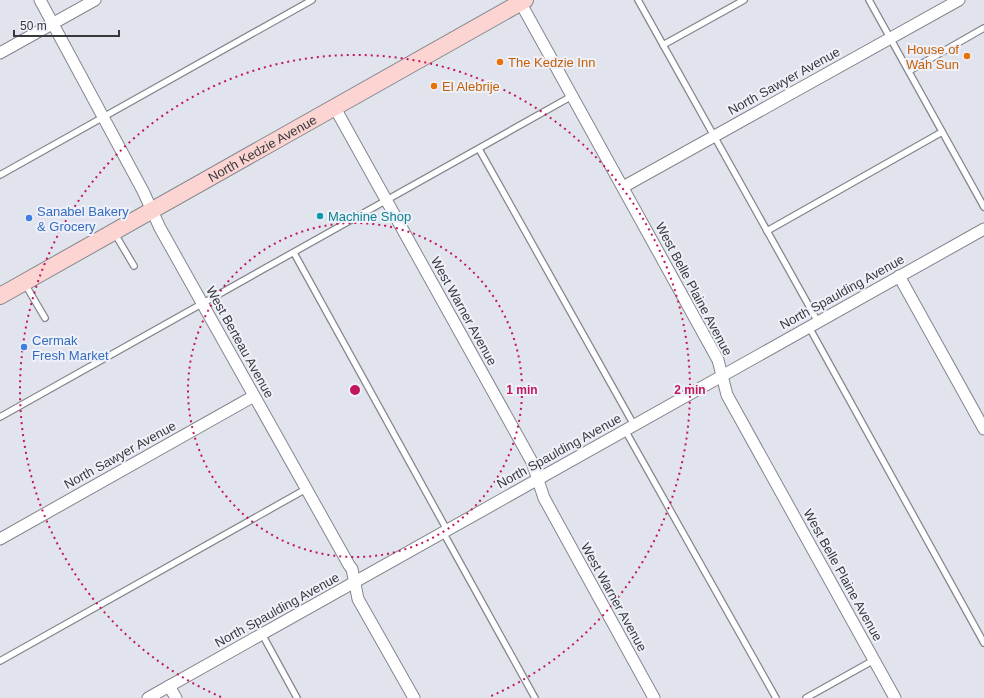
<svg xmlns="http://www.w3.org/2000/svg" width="984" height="698" font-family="Helvetica,sans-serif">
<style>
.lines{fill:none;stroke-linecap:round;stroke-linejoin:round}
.lane-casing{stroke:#84868e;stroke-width:8}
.street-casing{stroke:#84868e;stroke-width:13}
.secondary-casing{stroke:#84868e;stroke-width:18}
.lane{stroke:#fff;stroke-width:5.5}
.street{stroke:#fff;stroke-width:11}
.secondary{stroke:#fcd5d2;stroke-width:16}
.ring{fill:none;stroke:#c2185b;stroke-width:2;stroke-dasharray:2 4}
.food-dot{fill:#e8710a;stroke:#eff1fa;stroke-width:1.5}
.culture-dot{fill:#0f9aa8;stroke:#eff1fa;stroke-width:1.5}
.shop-dot{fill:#3f7fe0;stroke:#eff1fa;stroke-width:1.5}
.labels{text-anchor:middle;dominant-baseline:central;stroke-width:4;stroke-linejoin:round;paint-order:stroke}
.food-label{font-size:13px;fill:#c56008;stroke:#eff1fa;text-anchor:start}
.street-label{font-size:13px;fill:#37383b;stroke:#eff1fa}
.shop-label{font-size:13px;fill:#366cbe;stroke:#eff1fa;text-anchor:start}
.culture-label{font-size:13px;fill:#0d838f;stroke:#eff1fa;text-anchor:start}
.centre{fill:#c2185b;stroke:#eff1fa;stroke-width:2}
.ring-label{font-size:12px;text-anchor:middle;font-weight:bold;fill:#c2185b;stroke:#eff1fa;stroke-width:4;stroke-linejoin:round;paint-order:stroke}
</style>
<rect width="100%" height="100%" fill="#e2e4ed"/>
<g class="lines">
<defs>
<g id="lane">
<path d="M638 0 818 322"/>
<path d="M869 0 984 207"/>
<path d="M663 45 744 0"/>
<path d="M909 71 984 28"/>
<path d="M479 149 634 425"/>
<path d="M0 175 312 0"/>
<path d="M767 231 942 132"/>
<path d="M115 234 134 266"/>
<path d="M294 253 447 530"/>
<path d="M25 284 45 318"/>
<path d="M809 327 984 643"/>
<path d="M0 417 572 96"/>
<path d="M625 430 776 698"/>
<path d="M443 532 535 698"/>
<path d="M262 634 297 698"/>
<path d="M0 661 306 489"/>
<path d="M806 698 874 660"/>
</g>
<g id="street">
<path d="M40 0 143 191 160 228 349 565 352 569 358 599 414 698"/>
<path d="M519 0 718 360 727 395 895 698"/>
<path d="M0 53 95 0"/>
<path d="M335 108 532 462 544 498 654 698"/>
<path d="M623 187 959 0"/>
<path d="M899 276 984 429"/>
<path d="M0 539 254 396"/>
<path d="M169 686 176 698"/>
<path d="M148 698 984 229"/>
</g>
<g id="secondary">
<path id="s1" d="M0 296 525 0"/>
</g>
</defs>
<!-- lane casing -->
<use href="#lane" class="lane-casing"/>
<!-- street casing -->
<use href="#street" class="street-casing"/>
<!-- secondary casing -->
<use href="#secondary" class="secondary-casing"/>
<!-- lane -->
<use href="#lane" class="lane"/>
<!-- street -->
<use href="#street" class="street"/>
<!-- secondary -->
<use href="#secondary" class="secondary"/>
</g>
<!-- distance rings -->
<g class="ring">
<circle cx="355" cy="390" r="167"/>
<path d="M221 697A335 335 0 1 1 489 697"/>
</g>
<!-- markers -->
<g class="food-dot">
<circle cx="967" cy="56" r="4"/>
<circle cx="500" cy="62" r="4"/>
<circle cx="434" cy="86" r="4"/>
</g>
<circle class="culture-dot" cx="320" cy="216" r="4"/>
<g class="shop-dot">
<circle cx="29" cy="218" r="4"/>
<circle cx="24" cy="347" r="4"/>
</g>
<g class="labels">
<!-- food labels -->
<g class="food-label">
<text x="959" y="49" text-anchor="end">House of<tspan x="959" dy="15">Wah Sun</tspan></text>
<text x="508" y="62">The Kedzie Inn</text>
<text x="442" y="86">El Alebrije</text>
</g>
<!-- street labels -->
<g class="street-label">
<text transform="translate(784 81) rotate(-29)">North Sawyer Avenue</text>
<text stroke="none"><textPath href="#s1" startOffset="301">North Kedzie Avenue</textPath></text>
<text transform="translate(694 289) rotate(62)">West Belle Plaine Avenue</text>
<text transform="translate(842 292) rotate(-29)">North Spaulding Avenue</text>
<text transform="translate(464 311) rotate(61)">West Warner Avenue</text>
<text transform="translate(240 342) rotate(61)">West Berteau Avenue</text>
<text transform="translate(559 451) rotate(-29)">North Spaulding Avenue</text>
<text transform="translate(120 455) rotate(-29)">North Sawyer Avenue</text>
<text transform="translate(843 575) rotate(61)">West Belle Plaine Avenue</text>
<text transform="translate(614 597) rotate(61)">West Warner Avenue</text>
<text transform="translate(277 610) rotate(-29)">North Spaulding Avenue</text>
</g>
<!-- shop labels -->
<g class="shop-label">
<text x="37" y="211">Sanabel Bakery<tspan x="37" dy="15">&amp; Grocery</tspan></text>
<text x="32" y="340">Cermak<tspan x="32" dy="15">Fresh Market</tspan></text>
</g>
<!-- culture labels -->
<g class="culture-label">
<text x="328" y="216">Machine Shop</text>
</g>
</g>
<circle cx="355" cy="390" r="6" class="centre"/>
<g class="ring-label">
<text x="522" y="394">1 min</text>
<text x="690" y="394">2 min</text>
</g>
<!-- scale -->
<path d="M14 30v6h105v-6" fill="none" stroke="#37383b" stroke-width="2"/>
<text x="20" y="30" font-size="12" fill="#37383b" stroke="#eff1fa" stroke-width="3" paint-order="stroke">50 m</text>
</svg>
